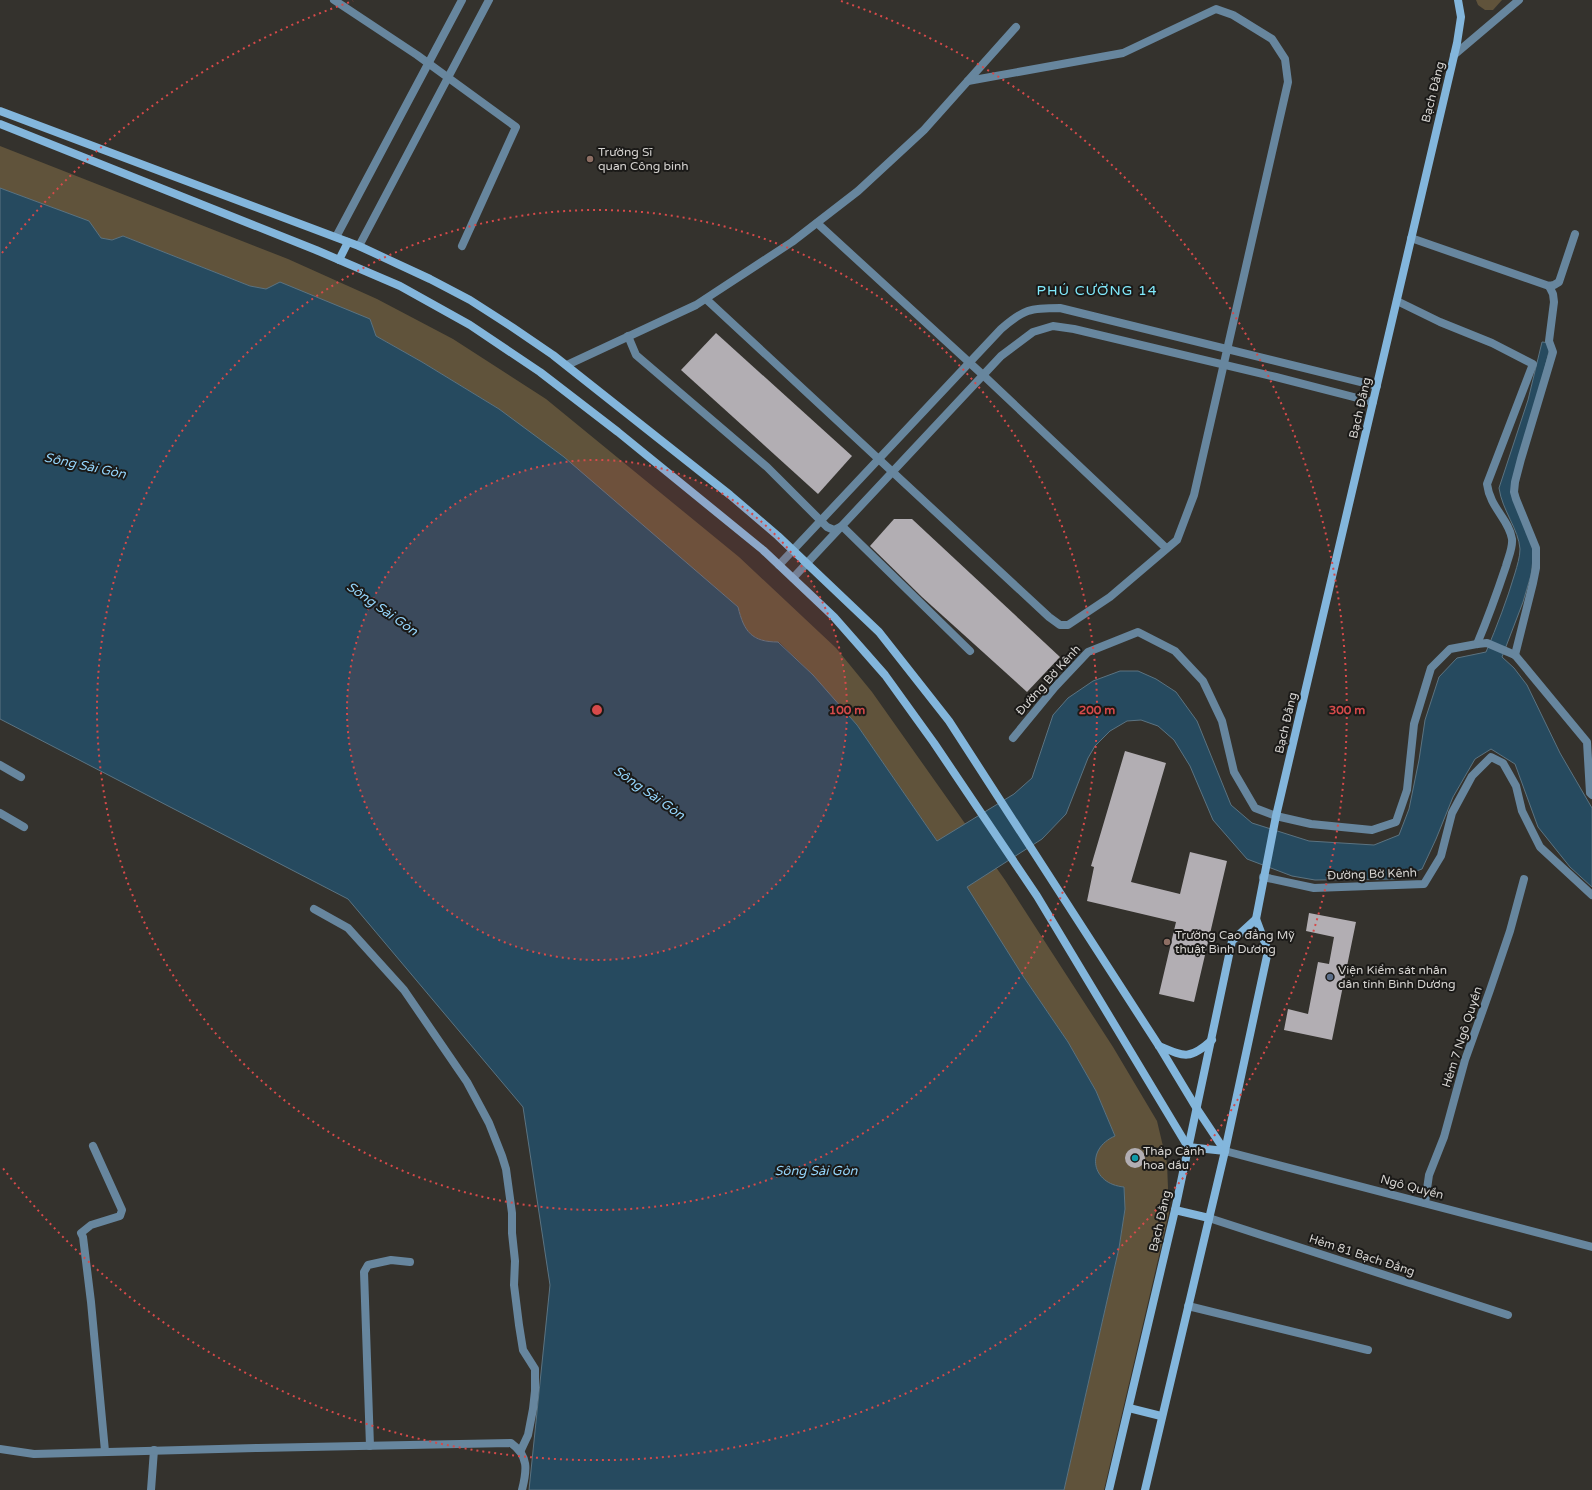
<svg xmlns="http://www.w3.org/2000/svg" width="1592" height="1490" font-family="'Varela Round',sans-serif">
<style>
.green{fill:#60533b}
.water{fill:#264a5f;stroke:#5b7381}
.building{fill:#b2aeb3}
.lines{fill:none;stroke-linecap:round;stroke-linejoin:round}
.lane{stroke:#67869e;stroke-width:8}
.street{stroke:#67869e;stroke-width:8}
.secondary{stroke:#83b6dc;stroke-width:8}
.ring{fill:none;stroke:#d64a4a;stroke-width:2;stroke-dasharray:2 4}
.education-dot{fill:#8d6e63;stroke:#1b1a18;stroke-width:1.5}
.service-dot{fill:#5c6f8a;stroke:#1b1a18;stroke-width:1.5}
.culture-dot{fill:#0f9aa8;stroke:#1b1a18;stroke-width:1.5}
.labels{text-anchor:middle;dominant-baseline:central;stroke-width:4;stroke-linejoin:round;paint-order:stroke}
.street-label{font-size:12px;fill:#d6d4d1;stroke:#1b1a18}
.poi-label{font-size:12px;fill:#d6d4d1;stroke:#1b1a18;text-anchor:start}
.water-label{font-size:13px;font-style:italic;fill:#94d4fa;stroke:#1b1a18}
.quarter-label{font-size:14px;letter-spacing:1px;fill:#81eafc;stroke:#1b1a18}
.centre{fill:#d64a4a;stroke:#1b1a18;stroke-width:2}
.ring-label{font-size:12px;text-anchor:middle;font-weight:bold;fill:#d64a4a;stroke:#1b1a18;stroke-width:4;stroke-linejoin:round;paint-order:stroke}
</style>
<rect width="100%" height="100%" fill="#34322d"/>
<!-- green -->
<g class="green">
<path d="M1476 0H1502L1493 10H1485L1478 5Z"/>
<path d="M0 146 288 259 377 299 453 339 546 399 739 557 836 648 872 692 1005 880 1113 1047 1157 1121 1167 1163 1169 1213 1104 1490H1064L1119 1248 1125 1209 1124 1187C1118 1186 1113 1186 1108 1183 1095 1176 1091 1156 1102 1144 1105 1140 1110 1138 1115 1136L1096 1091 1068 1042 1023 976 937 841 857 725 813 675 779 642C752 642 744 632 738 607L635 519 499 409 422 362 376 336 370 319 266 289 250 286 123 236 112 240 101 238 88 221 0 188Z"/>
</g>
<!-- water -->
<path class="water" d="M0 188 89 221 101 238 112 240 123 236 250 286 266 289 280 282 370 319 376 336 422 362 499 409 564 457 738 607C744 632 752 642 778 642L813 675 857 725 937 841 1014 794 1032 778 1053 715 1068 698 1093 681 1120 671H1138L1156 679 1176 692 1197 721 1231 805 1252 823 1309 841 1374 845 1399 835 1409 809 1419 760 1425 720 1439 677 1457 658 1486 652C1497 626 1507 600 1515 573 1517 566 1520 557 1520 549 1519 530 1502 510 1499 488L1528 400 1542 342 1551 343 1543 376 1513 483 1533 547V559L1531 575 1523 602 1502 657 1514 668 1527 685 1560 753 1592 808V887L1570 867 1538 827 1515 764 1491 749 1475 759 1453 797 1436 839 1422 869 1394 879 1315 880 1292 876 1247 859 1213 820 1190 766 1174 740 1158 726 1141 720 1127 721 1110 731 1095 746 1088 758 1066 814 1042 839 967 887 1023 976 1068 1042 1096 1091 1115 1136C1085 1149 1091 1184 1124 1187L1125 1209 1119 1248 1064 1490H529L550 1285 523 1107 348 899 0 719Z"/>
<!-- building -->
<g class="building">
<path d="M716 333 852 456 818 494 681 370Z"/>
<path d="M894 519H912L1060 657 1027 692 922 597 870 546Z"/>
<path d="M1125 751 1166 763 1131 882 1180 894 1190 852 1227 861 1194 1002 1159 994 1176 922 1087 901 1094 867 1091 866Z"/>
<path d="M1309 913 1356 922 1332 1040 1284 1030 1288 1009 1308 1014 1318 962 1329 964 1334 937 1306 931Z"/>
<circle cx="1135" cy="1158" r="10"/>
</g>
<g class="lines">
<!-- lane -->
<g class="lane">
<path d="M334 0 417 55 516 127 462 246"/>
<path d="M336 237 462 0"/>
<path d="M1411 238 1549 286 1554 285 1559 282 1575 234"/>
<path d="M359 246 489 0"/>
<path d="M1515 655 1533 583 1536 568V548L1516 499 1514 492 1515 482 1521 459 1553 352 1549 341 1554 302 1553 294 1549 286"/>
<path d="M1209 1218 1508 1315"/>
<path d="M151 1490 154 1450"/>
</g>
<!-- street -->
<g class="street">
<path d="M1454 55 1519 0"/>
<path d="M817 223 983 375 1166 548"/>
<path d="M706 299 1049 617 1060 625H1068L1110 597 1177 540 1194 495 1288 82 1285 59 1272 39 1233 15 1216 9 1123 53 968 81"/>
<path d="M1397 301 1440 322 1492 343 1533 364 1487 484C1490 508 1509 519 1512 539 1513 548 1508 558 1506 566 1497 593 1488 618 1477 644"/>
<path d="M628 336 636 355 767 467 827 527 834 530 842 526 970 651"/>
<path d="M567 365 696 305 792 242 858 191 924 130 1016 27"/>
<path d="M779 565 1001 329C1024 309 1030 308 1060 308L1377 386"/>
<path d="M793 578 1001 356 1033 332 1053 326 1074 329 1276 377 1373 402"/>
<path d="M1013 738 1055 687 1088 652 1138 632 1175 651 1203 681 1222 721 1234 772 1255 808 1276 816 1311 824 1372 830 1396 822 1407 790 1414 724 1431 668 1450 649 1477 644 1487 643 1515 655 1587 742 1590 793 1592 795"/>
<path d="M0 765 21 777"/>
<path d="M0 813 24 827"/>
<path d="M1263 877 1314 888 1424 884 1441 856 1452 813 1472 776 1491 757 1503 763 1516 786 1522 811 1540 847 1592 895"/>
<path d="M314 909 348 928 404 990 467 1082 489 1123 502 1156 506 1169 512 1213V1233L515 1261 514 1285 519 1325 523 1350 535 1369V1391L533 1409 528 1435 521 1450"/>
<path d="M93 1146 122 1210 120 1216 91 1225 81 1233 83 1237 91 1302 105 1451"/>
<path d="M1225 1151 1592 1247"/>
<path d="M1425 1203 1429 1175 1444 1137 1465 1060 1490 990 1510 931 1524 879"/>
<path d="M1188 1306 1368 1350"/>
<path d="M370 1446 364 1272 368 1265 391 1260 410 1262"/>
<path d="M0 1449 34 1454 258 1448 511 1443C529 1456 527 1470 522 1490"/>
</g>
<!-- secondary -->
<g class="secondary">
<path d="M0 111 359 246 430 279 470 300 512 327 553 355 730 495 778 536 879 632 949 721 1159 1046 1197 1109 1225 1151"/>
<path d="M0 124 316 250 400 286 470 325 540 372 618 432 763 550 834 617 885 675 934 743 1037 896 1188 1147"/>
<path d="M339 260 348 242"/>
<path d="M1159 1046C1185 1057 1190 1060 1212 1040"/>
<path d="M1188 1147 1225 1151"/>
<path d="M1175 1210 1209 1218"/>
<path d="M1129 1408 1161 1416"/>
<path d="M1109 1490 1175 1210 1232 941 1256 919"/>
<path d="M1145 1490 1225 1151 1268 951 1256 919 1276 816 1457 43 1461 17 1458 0"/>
</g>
</g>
<!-- distance rings -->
<circle cx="597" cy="710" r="250" fill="#d64a4a" fill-opacity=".12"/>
<g class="ring">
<circle cx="597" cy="710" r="250"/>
<circle cx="597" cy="710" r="500"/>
<path d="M2 253A750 750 0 0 1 353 1M841 1A750 750 0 1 1 2 1167"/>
</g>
<!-- markers -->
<g class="education-dot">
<circle cx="590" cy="159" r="4"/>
<circle cx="1167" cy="942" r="4"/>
</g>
<circle class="service-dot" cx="1330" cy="977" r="4"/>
<circle class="culture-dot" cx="1135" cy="1158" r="4"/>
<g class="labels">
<!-- street labels -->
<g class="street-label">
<text transform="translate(1433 92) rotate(-76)">Bạch Đằng</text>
<text transform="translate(1360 408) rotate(-77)">Bạch Đằng</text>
<text transform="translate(1048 680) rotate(-48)">Đường Bờ Kênh</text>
<text transform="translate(1286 723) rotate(-77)">Bạch Đằng</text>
<text transform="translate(1372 874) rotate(-2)">Đường Bờ Kênh</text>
<text transform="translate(1462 1037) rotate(-72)">Hẻm 7 Ngô Quyền</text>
<text transform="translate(1412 1187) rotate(15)">Ngô Quyền</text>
<text transform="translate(1160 1221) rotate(-77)">Bạch Đằng</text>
<text transform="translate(1362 1255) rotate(18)">Hẻm 81 Bạch Đằng</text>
</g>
<!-- poi labels -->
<g class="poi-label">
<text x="598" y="152">Trường Sĩ<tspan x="598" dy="14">quan Công binh</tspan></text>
<text x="1175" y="935">Trường Cao đẳng Mỹ<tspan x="1175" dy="14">thuật Bình Dương</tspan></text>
<text x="1338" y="970">Viện Kiểm sát nhân<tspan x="1338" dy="14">dân tỉnh Bình Dương</tspan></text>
<text x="1143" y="1151">Tháp Cánh<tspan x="1143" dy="14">hoa dầu</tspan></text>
</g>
<!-- water labels -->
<g class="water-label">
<text transform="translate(85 466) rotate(12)">Sông Sài Gòn</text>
<text transform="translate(382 609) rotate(35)">Sông Sài Gòn</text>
<text transform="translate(649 793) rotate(35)">Sông Sài Gòn</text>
<text x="816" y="1171">Sông Sài Gòn</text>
</g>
<!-- quarter labels -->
<g class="quarter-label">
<text x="1097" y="290">PHÚ CƯỜNG 14</text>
</g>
</g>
<circle cx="597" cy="710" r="6" class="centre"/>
<g class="ring-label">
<text x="847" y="714">100 m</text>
<text x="1097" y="714">200 m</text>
<text x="1347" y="714">300 m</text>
</g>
</svg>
